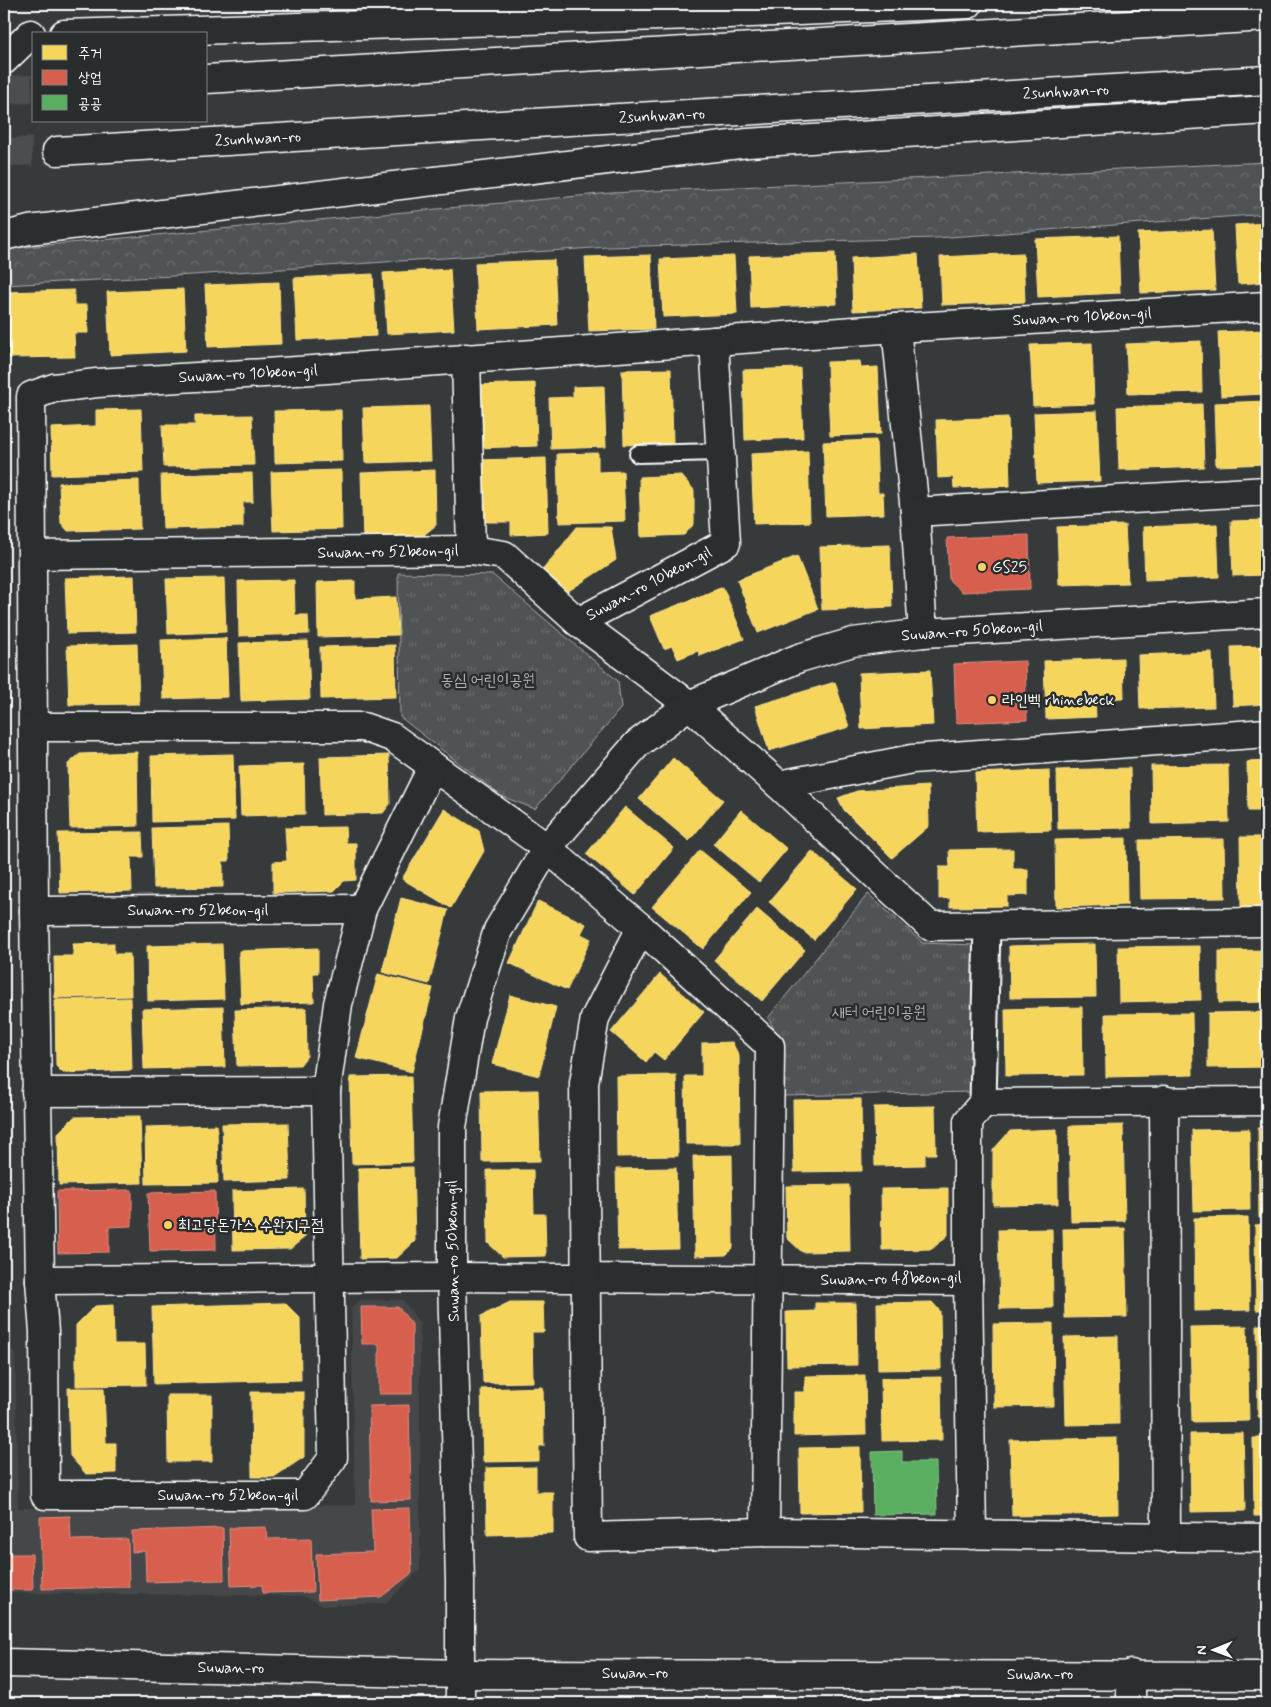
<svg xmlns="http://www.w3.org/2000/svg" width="1271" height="1707" font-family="Mynerve,'Poor Story',sans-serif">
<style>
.built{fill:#444748}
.forest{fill:url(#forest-crowns);stroke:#a8a9aa}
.park{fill:url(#park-tufts);stroke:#a8a9aa}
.homes{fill:#f6d55c;stroke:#f9e28d}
.shops{fill:#d6604d;stroke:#e29082}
.public{fill:#5aae61;stroke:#8cc690}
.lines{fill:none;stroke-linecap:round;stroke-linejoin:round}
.trunk-tunnel{stroke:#4b4e4f;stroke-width:28;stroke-dasharray:28 14;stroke-linecap:butt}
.service-casing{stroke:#fff;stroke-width:20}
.pedestrian-casing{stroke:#fff;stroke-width:29}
.minor-casing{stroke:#fff;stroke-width:31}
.secondary-casing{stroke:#fff;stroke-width:31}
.trunk-casing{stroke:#fff;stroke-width:31}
.service{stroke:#2a2d2e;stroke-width:16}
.pedestrian{stroke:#2a2d2e;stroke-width:25}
.minor{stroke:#2a2d2e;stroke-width:28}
.secondary{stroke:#2a2d2e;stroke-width:28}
.trunk{stroke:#2a2d2e;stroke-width:28}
.poi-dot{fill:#ffd166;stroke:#2a2d2e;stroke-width:2}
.labels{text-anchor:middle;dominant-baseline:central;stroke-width:5;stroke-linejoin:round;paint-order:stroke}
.street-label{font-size:16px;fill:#fff;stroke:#2a2d2e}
.poi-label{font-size:16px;fill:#fff;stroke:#2a2d2e;text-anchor:start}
.park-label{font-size:16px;fill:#b0b2b2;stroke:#2a2d2e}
</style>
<defs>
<pattern id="forest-crowns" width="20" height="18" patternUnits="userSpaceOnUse" patternTransform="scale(1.25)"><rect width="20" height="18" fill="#505354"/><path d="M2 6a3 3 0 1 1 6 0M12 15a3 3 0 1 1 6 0" fill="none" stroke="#6a6d6e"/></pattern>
<pattern id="park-tufts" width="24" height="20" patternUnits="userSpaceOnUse" patternTransform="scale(1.25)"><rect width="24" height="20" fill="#505354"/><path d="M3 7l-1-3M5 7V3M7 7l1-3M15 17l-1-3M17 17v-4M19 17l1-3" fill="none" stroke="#6a6d6e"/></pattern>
</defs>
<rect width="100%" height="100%" fill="#373a3b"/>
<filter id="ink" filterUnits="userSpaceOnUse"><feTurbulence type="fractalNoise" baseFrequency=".02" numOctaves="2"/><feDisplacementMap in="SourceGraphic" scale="10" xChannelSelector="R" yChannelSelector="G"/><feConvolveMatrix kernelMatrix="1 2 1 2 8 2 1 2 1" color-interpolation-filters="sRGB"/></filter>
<g filter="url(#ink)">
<!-- built -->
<path class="built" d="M361 1300H403L420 1324V1570L386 1603 323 1606 304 1596 4 1593V1350L15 1351 18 1508 355 1505 351 1307Z"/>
<!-- forest -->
<path class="forest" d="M1267 162V214L936 238 608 247 192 275 4 285V249L611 193Z"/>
<!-- park -->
<g class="park">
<path d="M398 573 493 575 618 681 621 708 535 809 501 796 400 717Z"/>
<path d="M868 894 923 943 975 945 972 1092 783 1096 782 1043 768 1018Z"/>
</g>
<!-- homes -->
<g class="homes">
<path d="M1267 223V282L1238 284 1235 225Z"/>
<path d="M1212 230 1215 290 1141 293 1138 233Z"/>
<path d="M1118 236 1120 293 1038 297 1035 239Z"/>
<path d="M835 253 837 304 751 308 749 256Z"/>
<path d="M1023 253 1025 302 942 305 940 257Z"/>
<path d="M918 254 921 308 853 311 851 258Z"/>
<path d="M651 255 654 329 589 331 585 257Z"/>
<path d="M734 256 737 314 663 317 660 259Z"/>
<path d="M554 260 557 325 478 329 475 263Z"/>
<path d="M450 269 454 330 387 334 383 273Z"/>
<path d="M373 274 376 336 297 340 294 278Z"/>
<path d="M279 282 281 344 208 347 205 285Z"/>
<path d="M183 289 186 351 110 355 107 292Z"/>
<path d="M74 290V305H87L88 333H74L75 357 5 358 4 292Z"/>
<path d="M1267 330V394L1221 396 1218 332Z"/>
<path d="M1201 341 1202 392 1128 394 1126 344Z"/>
<path d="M1092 343 1094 404 1033 406 1030 345Z"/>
<path d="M860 361 861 368 878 367 881 434 830 436 827 362Z"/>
<path d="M800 368 803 438 745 440 743 370Z"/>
<path d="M671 369 673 443 624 445 622 370Z"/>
<path d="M535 383 537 446 477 448 476 385Z"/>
<path d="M604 386 606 447 551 449 549 398 573 397V387Z"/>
<path d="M1267 401V464L1216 466 1214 403Z"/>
<path d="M1202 404 1204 467 1119 470 1117 407Z"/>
<path d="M429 406 431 461 365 463 363 408Z"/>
<path d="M141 409 143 472 52 475 51 428 96 426V410Z"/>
<path d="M341 410 342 461 275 463 274 411Z"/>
<path d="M1097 411 1100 481 1037 483 1034 413Z"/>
<path d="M252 415 254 465 164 467 162 425H195V416Z"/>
<path d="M1008 417 1010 486 954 488 953 477 938 478 936 420Z"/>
<path d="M876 440 878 493H883L884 514 826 516 823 442Z"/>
<path d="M808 451 810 522 754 524 751 454Z"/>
<path d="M598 453V472L623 471 625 521 559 523 557 454Z"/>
<path d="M546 458 548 533 511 535V522H480L478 460Z"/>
<path d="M341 470 342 529 273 531 271 472Z"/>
<path d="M435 470 436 525 418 540 363 541 361 473Z"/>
<path d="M252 473 253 502H243V527L163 529 161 475Z"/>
<path d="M681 475 694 490V524L684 535 641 537 639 477Z"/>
<path d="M139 480 140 529 68 531 61 523 59 483Z"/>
<path d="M1267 520V575L1233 576 1231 521Z"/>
<path d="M1217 524 1219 577 1145 580 1143 527Z"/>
<path d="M1125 525 1128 583 1059 585 1057 527Z"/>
<path d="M577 527H611L616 560 567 592 541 572Z"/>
<path d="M890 545 892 607 822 610 820 547Z"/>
<path d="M797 556 818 609 758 633 737 580Z"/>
<path d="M134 576 136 632 67 634 65 578Z"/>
<path d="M224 578 226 632 168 634 166 579Z"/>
<path d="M294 580 295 615H308L309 634 239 636 238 581Z"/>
<path d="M355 581V599L396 597 398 635 318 637 317 582Z"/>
<path d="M723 587 744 639 700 656 698 651 678 659 672 646 664 649 650 616Z"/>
<path d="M226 638 228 697 163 699 161 640Z"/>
<path d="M308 641 310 699 241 701 239 643Z"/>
<path d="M137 644 139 704 69 705 67 646Z"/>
<path d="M395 645 396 697 321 699 320 647Z"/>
<path d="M1267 646V704L1233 706 1231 647Z"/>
<path d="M1212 652 1214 707 1140 709 1138 655Z"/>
<path d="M1123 658 1124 698 1095 699 1096 717 1046 719 1044 661Z"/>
<path d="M930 670 933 725 861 729 859 673Z"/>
<path d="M835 682 849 727 769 751 755 706Z"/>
<path d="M137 752 138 826 70 828 68 764 80 754Z"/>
<path d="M233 754 235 820 152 822 151 756Z"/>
<path d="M389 755 390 804 383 813 322 815 320 757Z"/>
<path d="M673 758 723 800 689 841 639 799Z"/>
<path d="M1267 761V811H1248L1247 762Z"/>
<path d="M304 764 305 814 241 816 239 766Z"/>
<path d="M1228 765 1229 822 1152 824 1151 766Z"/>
<path d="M1130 768 1131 828 1058 829 1057 770Z"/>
<path d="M1049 770 1051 830 977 832 975 773Z"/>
<path d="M928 786 929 826 892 858 844 810 838 798 857 791Z"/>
<path d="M625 807 674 848 635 895 586 854Z"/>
<path d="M444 809 479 831 484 851 451 908 402 879Z"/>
<path d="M741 810 787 849 759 882 713 844Z"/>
<path d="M228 826 229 861H223V887L154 888 152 828Z"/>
<path d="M345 827 346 843H356V880L344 881 334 891 273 893V862L287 861 285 828Z"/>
<path d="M142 832 143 857H131L132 891 60 893 58 833Z"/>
<path d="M1240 837H1267V906L1241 907Z"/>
<path d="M1126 838 1127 905 1056 907 1055 840Z"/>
<path d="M1224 839 1225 898 1140 899 1139 840Z"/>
<path d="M1013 849V869H1028V895L1007 896V906L950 907V898L939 899V867H950L949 850Z"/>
<path d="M700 850 751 892 703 949 652 907Z"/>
<path d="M812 851 857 889 814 940 769 902Z"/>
<path d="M401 898 448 910 429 984 382 972Z"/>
<path d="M538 901 586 924 581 934 591 939 567 990 509 963Z"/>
<path d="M757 909 805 950 762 1001 714 960Z"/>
<path d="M114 943V954H130L131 996 55 998 54 956H73V944Z"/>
<path d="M222 944 224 999 148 1001 147 946Z"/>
<path d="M1095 944 1096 997 1010 998 1009 946Z"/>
<path d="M1200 946 1201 1000 1119 1002 1118 947Z"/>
<path d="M318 948V973H313L314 1002 241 1004 239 951Z"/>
<path d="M1267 950V1002L1219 1003V951Z"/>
<path d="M378 974 433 988 412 1072 356 1058Z"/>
<path d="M660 974 704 1012 664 1060 654 1052 646 1062 611 1032Z"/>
<path d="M510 995 556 1007 539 1076 492 1064Z"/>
<path d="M130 998 132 1070 63 1073 56 1066 55 1000Z"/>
<path d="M223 1007 225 1067 144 1069 142 1009Z"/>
<path d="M1082 1007 1083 1075 1006 1076 1005 1009Z"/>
<path d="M306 1008 307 1056 300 1065 237 1066 235 1010Z"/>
<path d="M1267 1012V1067L1208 1068V1013Z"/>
<path d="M1192 1013 1193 1075 1106 1077 1105 1014Z"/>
<path d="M732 1042 739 1056 740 1144H686L685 1076H702V1043Z"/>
<path d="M676 1075 678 1156 617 1157 616 1076Z"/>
<path d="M411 1076 413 1162 352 1164 350 1077Z"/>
<path d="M538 1090 540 1161 482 1162 481 1091Z"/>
<path d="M861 1099 862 1171 794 1172 793 1100Z"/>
<path d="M935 1106 936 1154H925V1165L875 1166 874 1107Z"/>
<path d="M140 1116 142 1183 59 1185 58 1133 74 1117Z"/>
<path d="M288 1123 290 1180 224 1182 222 1124Z"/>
<path d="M217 1125 218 1183 146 1184 145 1127Z"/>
<path d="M1123 1125 1125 1221 1071 1222 1069 1126Z"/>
<path d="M1258 1128H1267V1218H1259Z"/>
<path d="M1057 1129 1058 1204 993 1205V1150L1010 1131Z"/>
<path d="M1249 1129 1250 1210 1194 1211 1192 1130Z"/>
<path d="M732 1155 733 1248 726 1255 695 1256 693 1156Z"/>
<path d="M413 1167 415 1241 397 1258 360 1259 358 1168Z"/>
<path d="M676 1168 678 1249 618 1250 616 1169Z"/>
<path d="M487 1170H533L534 1214H545L546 1256 503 1257 488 1243Z"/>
<path d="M849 1185 850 1251 802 1252 787 1238 786 1186Z"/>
<path d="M948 1188V1235L932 1249 882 1250 881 1189Z"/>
<path d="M304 1189 305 1237 290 1249 233 1250 232 1191Z"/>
<path d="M1248 1217 1250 1310 1195 1311 1194 1218Z"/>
<path d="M1267 1224V1310H1256L1255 1225Z"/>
<path d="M1125 1228 1127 1317 1065 1318 1063 1229Z"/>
<path d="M1052 1229 1053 1308 1000 1309 998 1230Z"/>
<path d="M510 1302H543L544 1332H532L533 1382 483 1383 481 1316Z"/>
<path d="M932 1302 940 1311 941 1369 878 1370 877 1303Z"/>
<path d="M285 1303 300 1318 301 1380 154 1384 152 1307Z"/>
<path d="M815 1303H856L857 1365 787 1366 786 1312 815 1311Z"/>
<path d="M113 1305 114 1344H145L146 1385 76 1386V1325L95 1306Z"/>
<path d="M1053 1323 1054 1406 994 1407 993 1324Z"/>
<path d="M1257 1325H1267V1417H1258Z"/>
<path d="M1247 1326 1249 1421 1192 1422 1190 1327Z"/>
<path d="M1118 1336 1119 1424 1066 1425 1064 1337Z"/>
<path d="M865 1375 866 1434 794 1436V1392H805V1376Z"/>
<path d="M941 1377 942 1440 882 1441 881 1378Z"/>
<path d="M543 1387 544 1446H539V1461L483 1462 481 1389Z"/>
<path d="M68 1388H104L106 1443H116V1473L86 1474 70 1456Z"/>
<path d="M251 1392H304V1457L274 1477H252Z"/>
<path d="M167 1395H212V1462H168Z"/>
<path d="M1243 1433 1245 1511 1191 1512 1190 1434Z"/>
<path d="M1117 1438 1118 1514 1012 1516 1010 1440Z"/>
<path d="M1253 1438H1267V1516H1254Z"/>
<path d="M860 1447 861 1512 800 1513 799 1448Z"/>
<path d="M536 1467V1492H553V1533L487 1535 486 1468Z"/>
</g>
<!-- shops -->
<g class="shops">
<path d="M1029 535 1030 589 962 592 949 580 947 538Z"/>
<path d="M1025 661 1027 720 956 723 954 664Z"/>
<path d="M132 1190V1226L109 1227V1252L58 1253 57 1191Z"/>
<path d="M215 1191 216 1250 150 1251 148 1193Z"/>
<path d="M361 1307H398L412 1324V1394H379V1344H362Z"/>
<path d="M409 1405 411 1500 371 1501 369 1406Z"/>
<path d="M410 1508 412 1573 381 1597 318 1600 316 1554 373 1552 371 1509Z"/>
<path d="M70 1516 71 1540 128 1539 129 1587 42 1589 40 1517Z"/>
<path d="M266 1527 267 1539 311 1538 313 1592 263 1593 262 1585 231 1586 229 1528Z"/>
<path d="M223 1528 224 1580 146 1582 145 1551 132 1552V1531Z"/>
<path d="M4 1554H32L33 1590H4Z"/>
</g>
<!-- public -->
<path class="public" d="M902 1451V1462H936L937 1514 873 1515 872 1452Z"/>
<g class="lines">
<!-- trunk-tunnel -->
<g class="trunk-tunnel">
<path d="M4 90 34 89"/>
<path d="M4 152 57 151"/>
</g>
<defs>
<path id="service" d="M638 454 720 452"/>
<path id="pedestrian" d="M983 1103 987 925"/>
<g id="minor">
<path d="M1267 306 896 328 313 370 97 383 54 388 31 396 34 911 40 1280 452 1277 968 1281V1121L983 1103 1267 1101"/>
<path d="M896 328 915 512 923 633"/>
<path d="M466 358 471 550"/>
<path d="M915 512 1267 491"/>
<path d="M33 555 471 550 504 555 578 622 689 705 779 785 930 926 1267 922"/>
<path d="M578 622 726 543 714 341"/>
<path d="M34 727H363L392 737 547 848 641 928 770 1046 765 1532"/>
<path d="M779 785 912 759 1267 733"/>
<path d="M34 911 362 909"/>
<path d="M641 928 595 1018 584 1083 588 1537 765 1532 1267 1538"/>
<path d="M36 1092 326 1091"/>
<path d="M1164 1100 1166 1538"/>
<path d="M40 1280 44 1332 45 1495H305L333 1458 326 1091 338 1004 362 909 433 766"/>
<path d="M968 1281 972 1535"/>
<path d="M1131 1674V1703"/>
<path d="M460 1703V1581L452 1277V1127L470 1018 498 930 547 848 637 744 689 705 799 658 853 642 923 633 1267 613"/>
</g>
<path id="secondary" d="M4 1663 461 1674 1267 1676"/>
<g id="trunk">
<path d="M64 34 728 14 968 4"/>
<path d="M4 60 31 34"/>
<path d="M206 79 1267 17"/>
<path d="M57 151 1267 80"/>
<path d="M4 236 29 230 748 143 1267 110"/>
</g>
</defs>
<!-- service casing -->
<use href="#service" class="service-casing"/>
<!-- pedestrian casing -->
<use href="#pedestrian" class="pedestrian-casing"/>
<!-- minor casing -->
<use href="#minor" class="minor-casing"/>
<!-- secondary casing -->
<use href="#secondary" class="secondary-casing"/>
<!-- trunk casing -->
<use href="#trunk" class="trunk-casing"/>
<!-- service -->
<use href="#service" class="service"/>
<!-- pedestrian -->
<use href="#pedestrian" class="pedestrian"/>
<!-- minor -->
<use href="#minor" class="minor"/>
<!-- secondary -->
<use href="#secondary" class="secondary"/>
<!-- trunk -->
<use href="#trunk" class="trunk"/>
</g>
</g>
<!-- markers -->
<g class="poi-dot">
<circle cx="982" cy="567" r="5"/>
<circle cx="992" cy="700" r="5"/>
<circle cx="168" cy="1225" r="5"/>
</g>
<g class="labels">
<!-- street labels -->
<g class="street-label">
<text transform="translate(1066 92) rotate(-3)">2sunhwan-ro</text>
<text transform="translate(662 116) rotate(-3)">2sunhwan-ro</text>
<text transform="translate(258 139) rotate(-3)">2sunhwan-ro</text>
<text transform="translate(1082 317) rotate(-3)">Suwan-ro 10beon-gil</text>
<text transform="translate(248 374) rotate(-3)">Suwan-ro 10beon-gil</text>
<text transform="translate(388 552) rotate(-1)">Suwan-ro 52beon-gil</text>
<text transform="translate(649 584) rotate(-28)">Suwan-ro 10beon-gil</text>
<text transform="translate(972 631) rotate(-4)">Suwan-ro 50beon-gil</text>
<text x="198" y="910">Suwan-ro 52beon-gil</text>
<text transform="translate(453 1251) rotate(-91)">Suwan-ro 50beon-gil</text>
<text transform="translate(891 1279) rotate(-1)">Suwan-ro 48beon-gil</text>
<text x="228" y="1495">Suwan-ro 52beon-gil</text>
<text transform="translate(231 1668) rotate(1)">Suwan-ro</text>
<text x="635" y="1673">Suwan-ro</text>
<text x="1040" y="1674">Suwan-ro</text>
</g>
<!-- poi labels -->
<g class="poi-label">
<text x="992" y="567">GS25</text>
<text x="1002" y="700">라인벡 rhinebeck</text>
<text x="178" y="1225">최고당돈가스 수완지구점</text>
</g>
<!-- park labels -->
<g class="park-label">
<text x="488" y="680">동심 어린이공원</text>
<text x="879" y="1012">새터 어린이공원</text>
</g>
</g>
<!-- margin -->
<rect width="1271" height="1707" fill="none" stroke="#2a2d2e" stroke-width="20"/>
<rect x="10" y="10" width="1251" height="1687" fill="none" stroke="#fff" stroke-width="2" filter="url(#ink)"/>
<!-- legend -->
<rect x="32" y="32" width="175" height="90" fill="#2a2d2e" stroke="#7f8182"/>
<rect x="42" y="45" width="25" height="15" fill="#f6d55c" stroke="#7f8182"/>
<text x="78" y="58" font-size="15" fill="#ffffff">주거</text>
<rect x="42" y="70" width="25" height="15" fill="#d6604d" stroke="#7f8182"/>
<text x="78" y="82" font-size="15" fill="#ffffff">상업</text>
<rect x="42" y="95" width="25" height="15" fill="#5aae61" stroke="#7f8182"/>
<text x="78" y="108" font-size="15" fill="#ffffff">공공</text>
<!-- north arrow -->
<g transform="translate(1214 1650) rotate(269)" stroke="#2a2d2e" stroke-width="4" paint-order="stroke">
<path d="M0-4L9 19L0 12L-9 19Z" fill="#ffffff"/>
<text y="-8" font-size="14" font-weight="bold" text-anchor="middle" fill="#ffffff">N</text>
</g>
</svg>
